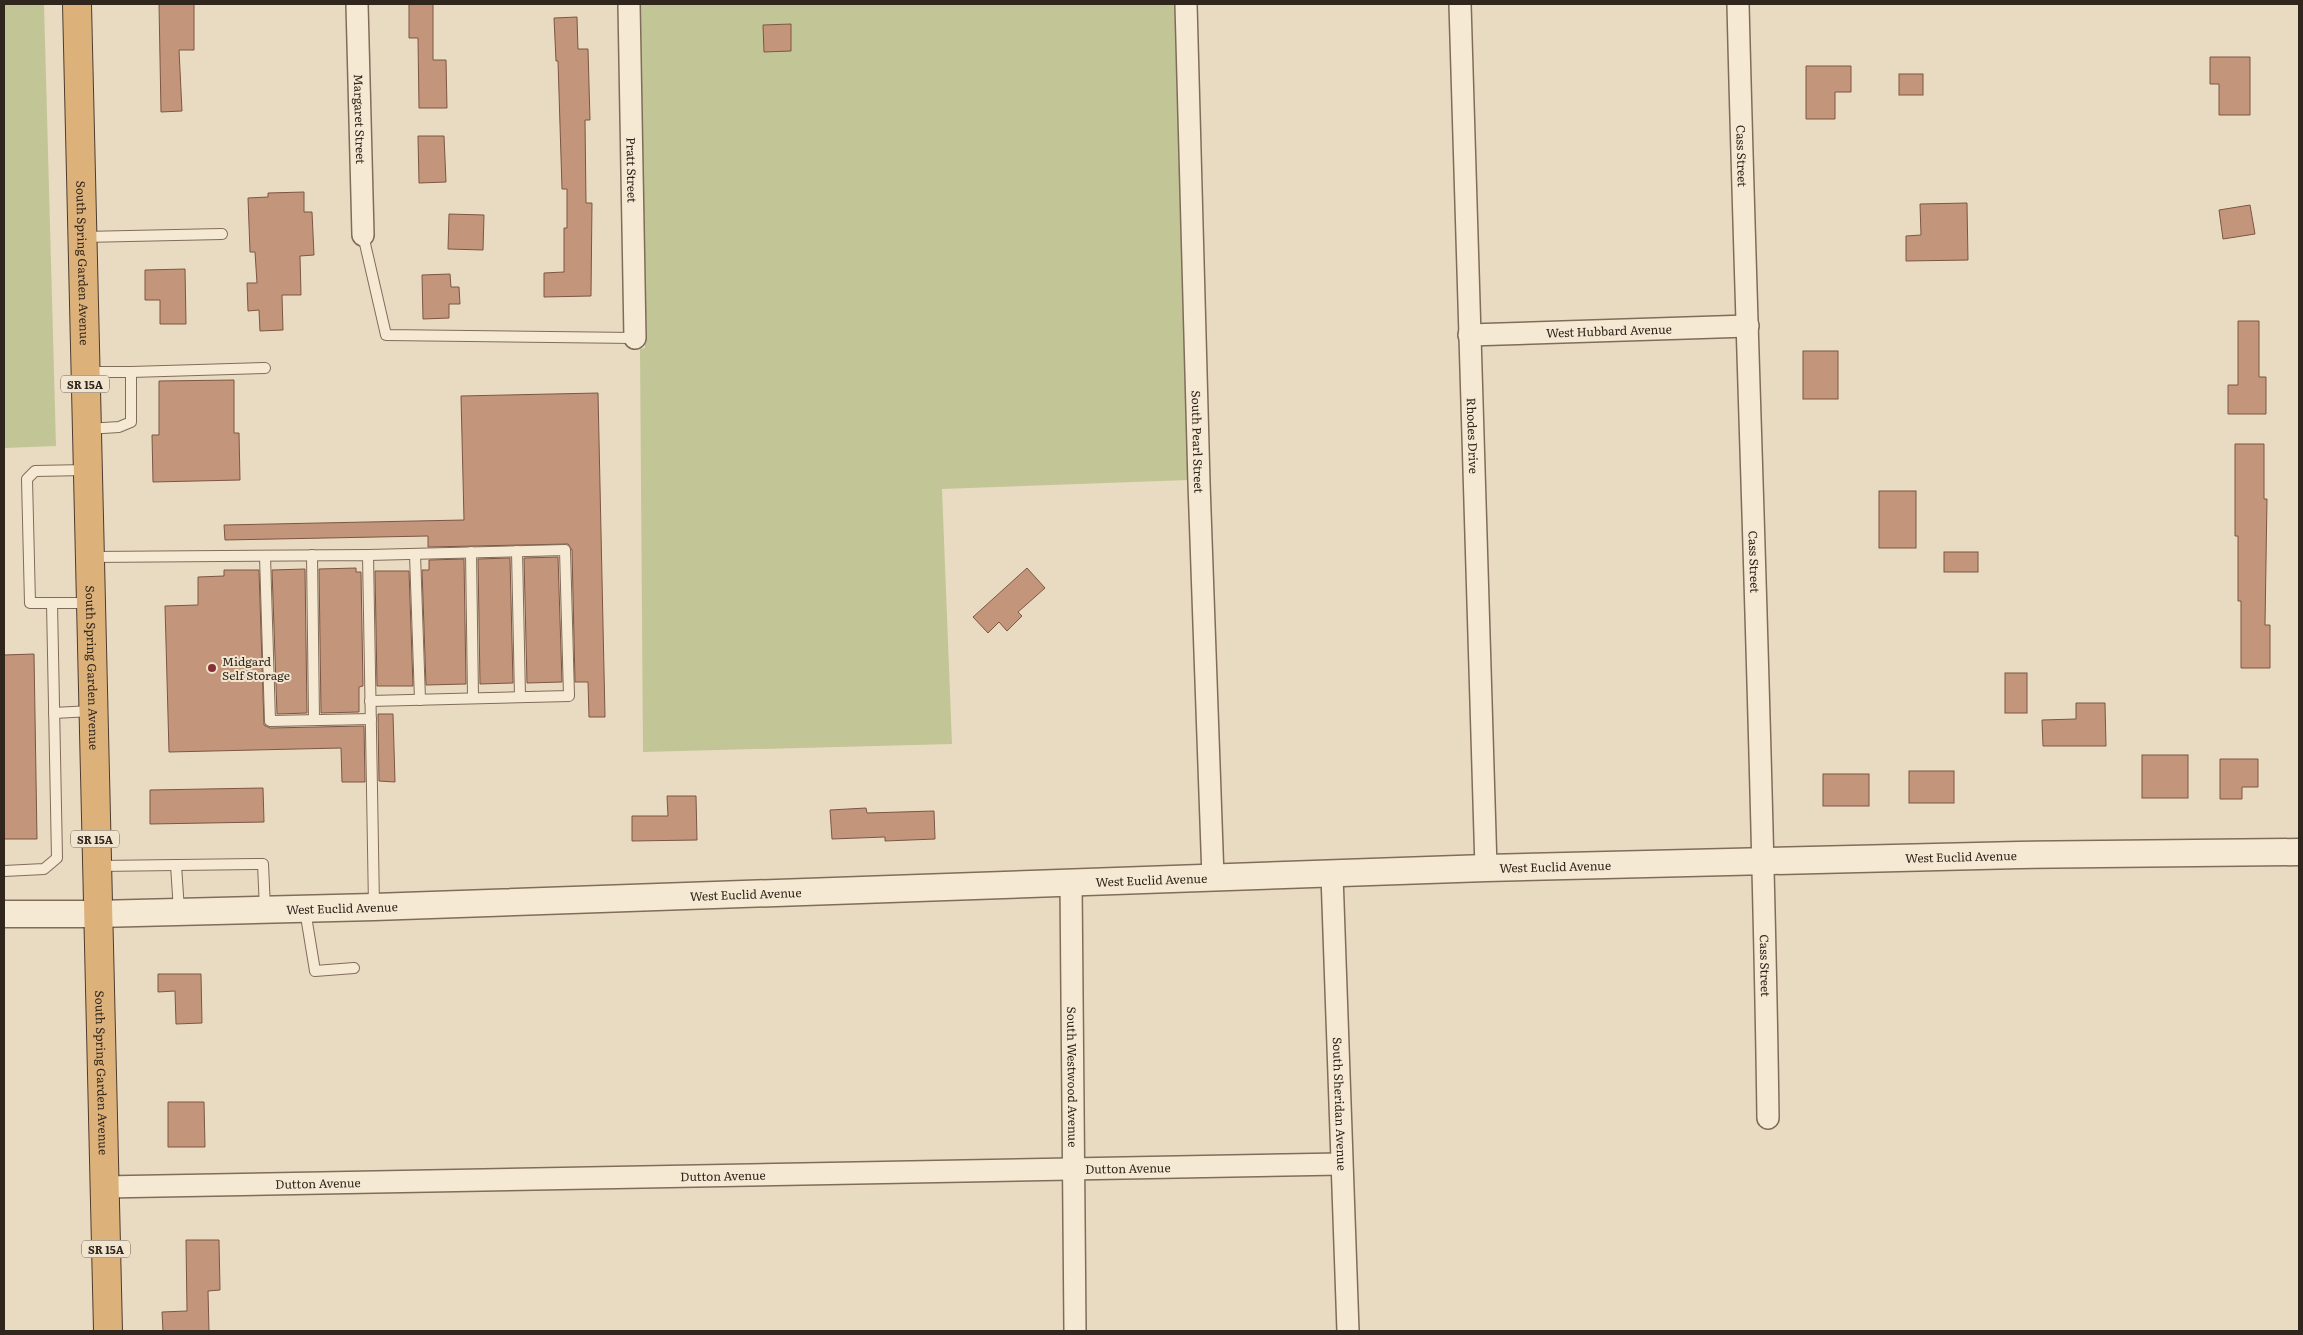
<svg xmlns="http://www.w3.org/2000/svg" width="2303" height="1335" font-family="Literata,serif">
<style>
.green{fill:#c2c596}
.building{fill:#c3957a;stroke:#7d5643}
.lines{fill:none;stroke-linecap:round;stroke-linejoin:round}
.service-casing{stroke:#806c5a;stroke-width:12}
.minor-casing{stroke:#806c5a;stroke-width:24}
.tertiary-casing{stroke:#806c5a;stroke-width:29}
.trunk-casing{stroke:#4e3b2e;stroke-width:30}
.service{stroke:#f5e9d3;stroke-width:10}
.minor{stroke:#f5e9d3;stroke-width:21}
.tertiary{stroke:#f5e9d3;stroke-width:26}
.trunk{stroke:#ddb17a;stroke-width:28}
.poi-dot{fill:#893036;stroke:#f1e5d0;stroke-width:2}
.labels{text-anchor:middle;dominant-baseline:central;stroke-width:4;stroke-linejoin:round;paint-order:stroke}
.shield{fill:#f1e5d0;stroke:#6b5f53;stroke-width:1}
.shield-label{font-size:11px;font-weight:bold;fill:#31261d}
.street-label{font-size:12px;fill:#31261d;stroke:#f1e5d0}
.poi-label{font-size:12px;fill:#31261d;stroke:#f1e5d0;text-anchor:start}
</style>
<rect width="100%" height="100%" fill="#e9dbc1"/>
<!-- green -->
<g class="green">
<path d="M4 4H44L56 446 4 448Z"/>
<path d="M639 4H1177L1189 480 942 489 952 744 643 752 640 349 645 348Z"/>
</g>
<!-- building -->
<g class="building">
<path d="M159 4H194V50H179L182 111 161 112Z"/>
<path d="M409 4H433V60H446L447 108H419L418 38H409Z"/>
<path d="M577 17 578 49H588L590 120H585L586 203H592L591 296 544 297V273L564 272V228H567V189H562L558 61H556L554 18Z"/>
<path d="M791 24V51L764 52 763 25Z"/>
<path d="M2210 57H2250V115H2219V84H2210Z"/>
<path d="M1806 66H1851V92H1835V119H1806Z"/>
<rect x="1899" y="74" width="24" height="21"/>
<path d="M418 136H444L446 182 419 183Z"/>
<path d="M304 192V212H312L314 255 300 256 301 295H282L283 330 260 331 259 310 248 311 247 283H257L255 252H250L248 198 268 197V193Z"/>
<path d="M1967 203 1968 260 1906 261V236L1921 235 1920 204Z"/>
<path d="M2250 205 2255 234 2223 239 2219 210Z"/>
<path d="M449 214 484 215 483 250 448 249Z"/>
<path d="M185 269 186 324H160V300H145V270Z"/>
<path d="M450 274 451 287H459L460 304H449V318L423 319 422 275Z"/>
<path d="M2238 321H2259V377H2266V414H2228V385H2238Z"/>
<rect x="1803" y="351" width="35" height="48"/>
<path d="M234 380V433H239L240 480 153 482 152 435H159V381Z"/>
<path d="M598 393 605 717H589L588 682H575L572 550 568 544 428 547V536L225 540 224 525 464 520 461 396Z"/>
<path d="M2235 444H2264V499H2267L2265 625H2270V668H2241V601H2238V536H2235Z"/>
<rect x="1879" y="491" width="37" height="57"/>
<rect x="1944" y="552" width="34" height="20"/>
<path d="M558 557 562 682 527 683 524 558Z"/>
<path d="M510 558 513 683 480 684 478 559Z"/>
<path d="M464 559 466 684 426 685 422 570H429V560Z"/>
<path d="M356 568V572H361L363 686 359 687V712L321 713 319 569Z"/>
<path d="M1027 568 1045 588 1018 612 1022 616 1007 631 999 622 988 633 973 617Z"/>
<path d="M305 569 307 713 277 714 272 570Z"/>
<path d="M224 570H259L264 725 270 728 364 726 365 782H342L341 748 169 752 165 606 198 605V577L224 576Z"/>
<path d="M375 571H409L413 686H377Z"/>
<path d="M34 654 37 839H4V655Z"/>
<rect x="2005" y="673" width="22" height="40"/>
<path d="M2076 703H2105L2106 746H2043L2042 720 2076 719Z"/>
<path d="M378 714H393L395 782 379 781Z"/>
<rect x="2142" y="755" width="46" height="43"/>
<path d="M2220 759H2258V787H2242V799H2220Z"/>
<rect x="1909" y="771" width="45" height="32"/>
<rect x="1823" y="774" width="46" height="32"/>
<path d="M263 788 264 822 150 824V790Z"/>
<path d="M667 796H696L697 840 632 841V816H668Z"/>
<path d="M866 808 867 813 934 811 935 839 885 841V837L832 839 830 810Z"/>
<path d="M158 974H201L202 1023 176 1024 175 991 158 992Z"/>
<path d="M168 1102H204L205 1147H168Z"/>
<path d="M186 1240H219L220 1290 208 1291 209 1331H163L162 1312 187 1311Z"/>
</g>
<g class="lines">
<defs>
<g id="service">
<path d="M363 235 386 335 635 338"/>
<path d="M83 237 222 234"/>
<path d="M86 372H131V422L119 427 87 429"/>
<path d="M131 372 265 368"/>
<path d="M86 470 35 471 27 479 30 603H89"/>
<path d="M517 551 520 697"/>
<path d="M471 552 473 698"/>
<path d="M415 554 420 700"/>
<path d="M312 555 314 720"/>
<path d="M368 555 565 550 569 696 370 701"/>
<path d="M265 556 270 721 371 719"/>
<path d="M91 557 368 555 374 906"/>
<path d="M54 713 91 711"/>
<path d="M176 865 179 911"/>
<path d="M98 866 263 864 265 909"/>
<path d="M4 871 44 869 57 858 52 603"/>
<path d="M305 910 315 971 354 968"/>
</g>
<g id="minor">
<path id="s1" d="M357 4 363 235"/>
<path id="s2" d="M629 4 635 338"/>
<path id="s3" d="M1186 4 1199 483 1213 878"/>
<path id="s4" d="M1460 4 1486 868"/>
<path id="s5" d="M1738 4C1747 375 1763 747 1768 1118"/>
<path id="s6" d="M1469 335 1748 326"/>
<path id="s7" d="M1332 875 1348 1331"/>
<path id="s8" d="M1071 882 1075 1331"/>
<path id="s9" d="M104 1187 1341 1164"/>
</g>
<g id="tertiary">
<path id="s10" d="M4 914H97L374 907 1486 868 2019 855 2299 852"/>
</g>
<g id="trunk">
<path id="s11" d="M77 4 108 1331"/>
</g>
</defs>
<!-- service casing -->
<use href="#service" class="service-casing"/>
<!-- minor casing -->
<use href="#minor" class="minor-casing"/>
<!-- tertiary casing -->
<use href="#tertiary" class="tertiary-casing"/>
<!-- trunk casing -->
<use href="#trunk" class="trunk-casing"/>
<!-- service -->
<use href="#service" class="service"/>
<!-- minor -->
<use href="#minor" class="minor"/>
<!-- tertiary -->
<use href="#tertiary" class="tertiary"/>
<!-- trunk -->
<use href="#trunk" class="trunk"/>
</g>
<!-- markers -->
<circle class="poi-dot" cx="212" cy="668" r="5"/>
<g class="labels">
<!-- shield labels -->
<g class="shield">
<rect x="61" y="375.5" width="48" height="17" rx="4"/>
<rect x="71" y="830.5" width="48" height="17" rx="4"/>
<rect x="82" y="1240.5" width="48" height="17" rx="4"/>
</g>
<g class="shield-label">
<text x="85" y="384">SR 15A</text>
<text x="95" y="839">SR 15A</text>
<text x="106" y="1249">SR 15A</text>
</g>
<!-- street labels -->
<g class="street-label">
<text stroke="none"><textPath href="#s1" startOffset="115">Margaret Street</textPath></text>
<text stroke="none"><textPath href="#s5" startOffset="152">Cass Street</textPath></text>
<text stroke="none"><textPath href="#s2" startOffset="166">Pratt Street</textPath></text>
<text stroke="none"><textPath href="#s11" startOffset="259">South Spring Garden Avenue</textPath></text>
<text stroke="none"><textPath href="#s6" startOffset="140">West Hubbard Avenue</textPath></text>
<text stroke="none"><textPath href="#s4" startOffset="432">Rhodes Drive</textPath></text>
<text stroke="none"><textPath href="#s3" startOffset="438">South Pearl Street</textPath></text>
<text stroke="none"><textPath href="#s5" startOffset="558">Cass Street</textPath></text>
<text stroke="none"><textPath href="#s11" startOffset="664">South Spring Garden Avenue</textPath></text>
<text stroke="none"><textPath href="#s10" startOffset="1958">West Euclid Avenue</textPath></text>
<text stroke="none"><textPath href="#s10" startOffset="1552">West Euclid Avenue</textPath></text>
<text stroke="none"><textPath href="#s10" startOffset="1148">West Euclid Avenue</textPath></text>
<text stroke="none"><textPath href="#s10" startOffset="742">West Euclid Avenue</textPath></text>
<text stroke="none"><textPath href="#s10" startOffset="338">West Euclid Avenue</textPath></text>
<text stroke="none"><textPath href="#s5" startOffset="962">Cass Street</textPath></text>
<text stroke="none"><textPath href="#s11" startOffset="1069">South Spring Garden Avenue</textPath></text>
<text stroke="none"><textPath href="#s8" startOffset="195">South Westwood Avenue</textPath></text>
<text stroke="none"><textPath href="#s7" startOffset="229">South Sheridan Avenue</textPath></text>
<text stroke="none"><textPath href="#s9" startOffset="1024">Dutton Avenue</textPath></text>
<text stroke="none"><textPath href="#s9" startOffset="619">Dutton Avenue</textPath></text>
<text stroke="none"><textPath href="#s9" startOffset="214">Dutton Avenue</textPath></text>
</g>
<!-- poi labels -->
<g class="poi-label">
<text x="222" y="661">Midgard<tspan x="222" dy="14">Self Storage</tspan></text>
</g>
</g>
<!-- border -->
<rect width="2303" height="1335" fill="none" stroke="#31261d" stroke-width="10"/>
</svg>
